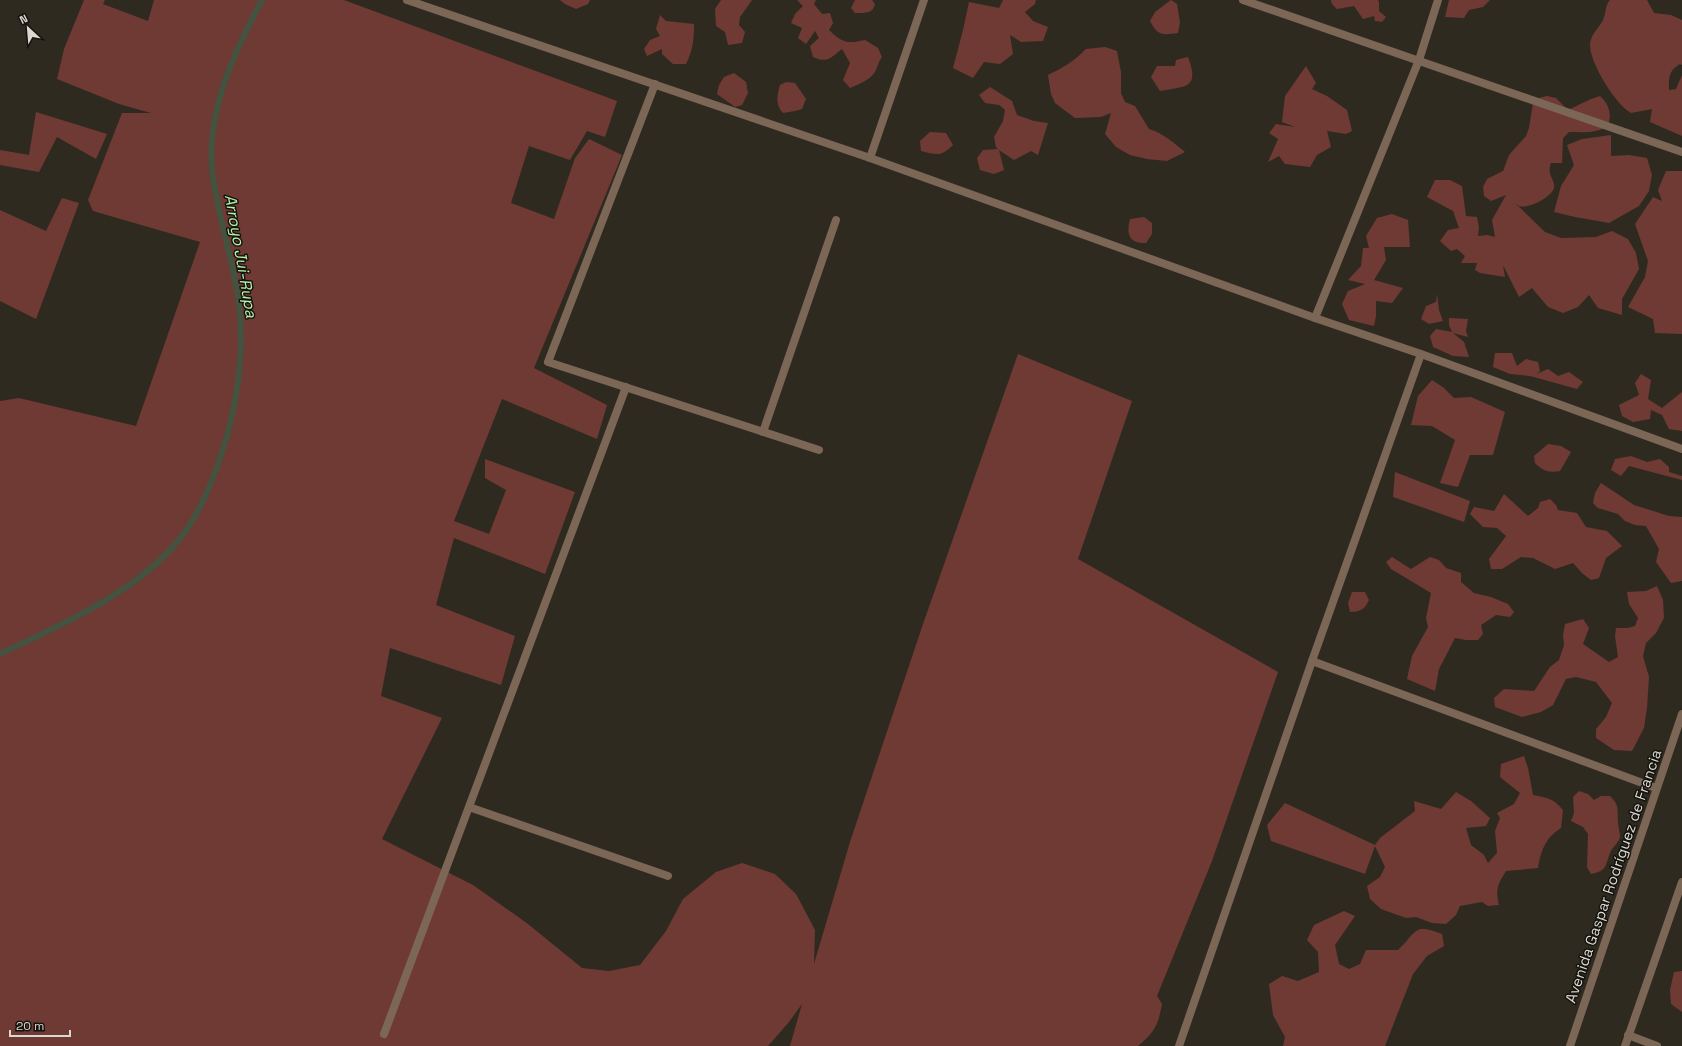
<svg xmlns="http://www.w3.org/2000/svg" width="1682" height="1046" font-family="'Space Grotesk',sans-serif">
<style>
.green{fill:#6f3a33}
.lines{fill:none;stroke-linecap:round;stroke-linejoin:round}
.stream{stroke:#43533f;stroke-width:6}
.street{stroke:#7c6656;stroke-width:8}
.labels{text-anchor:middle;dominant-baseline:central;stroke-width:3;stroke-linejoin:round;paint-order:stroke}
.street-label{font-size:15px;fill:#dbd8d1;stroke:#15130e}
.water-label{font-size:16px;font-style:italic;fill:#b7f1a9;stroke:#15130e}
</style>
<rect width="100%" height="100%" fill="#2f2a20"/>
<!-- green -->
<g class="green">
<path d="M84 0H105L103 4 148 21 154 0H344L617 101 605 137 587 131 570 160 529 146 511 203 554 219 575 158 589 139 622 155 534 368 607 405 597 439 502 399 454 521 489 534 506 490 485 478V459L575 492 545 574 454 538 436 605 515 636 501 685 390 648 381 696 442 718 382 839 473 885 528 924 582 968 609 971 640 965 666 931 683 899 716 872 742 863 775 874 796 894 815 930 814 964 850 842 923 624 1018 354 1132 401 1078 559 1278 672 1212 861 1157 996 1162 1004C1158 1025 1155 1032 1138 1046H790L802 1004 789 1022 768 1046H0V401L19 398 136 426 200 242 93 211 88 200 122 113H151L119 104 57 79 64 49Z"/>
<path d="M560 0H590L588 4 576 9 565 4Z"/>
<path d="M721 0H752L740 17 739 25 745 32 742 43 728 45 725 32 716 26 715 9Z"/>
<path d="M797 0H816L814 4 822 14 830 13 833 23 829 30C842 43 848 44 865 40L878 48 882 57C878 63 878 66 875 72 870 80 859 84 850 88L843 80 850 63 842 49C831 57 828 64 813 57L810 46 819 38 815 31 806 44 798 38 802 28 791 23 795 14 803 6Z"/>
<path d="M855 0H872L875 4C873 14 864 13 855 13L851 8Z"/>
<path d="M1003 0H1036L1035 4 1025 12 1033 21 1048 27 1043 41 1021 42 1010 35 1013 54 1000 64 984 62 973 78 953 68 963 30 969 2 999 8Z"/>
<path d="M1171 0 1177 4 1180 22 1178 33C1162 35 1158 36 1150 21L1155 12Z"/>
<path d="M1331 0H1378L1379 2V11L1386 17 1382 22 1375 21 1374 16 1363 19 1354 6 1337 9 1332 4Z"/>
<path d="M1449 0H1490L1483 7 1469 10 1464 18 1445 17Z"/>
<path d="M1610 0H1647L1654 13 1671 15 1682 20V65L1680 64C1668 71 1669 78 1669 90L1676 89 1682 75V136L1650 122 1652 109 1631 113C1616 105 1589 62 1590 44 1591 34 1599 28 1603 20 1606 14 1605 5 1610 0Z"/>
<path d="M660 15 666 21 694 24C694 39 693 50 686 64H673L662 54V49L647 56 644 49 650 40 660 36 656 29Z"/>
<path d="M1105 47 1117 51 1121 72V93L1125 102 1135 106 1149 129C1163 133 1174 143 1185 152L1167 161 1147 159 1130 155 1116 147 1105 134 1111 113 1101 117 1075 118 1055 103 1051 94 1048 75C1063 68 1074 61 1086 49Z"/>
<path d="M1188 57C1200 89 1186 86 1160 91L1151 77 1157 66H1175L1176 60Z"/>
<path d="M1306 66 1316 83 1312 89 1327 96 1347 110 1352 131 1346 134 1327 131 1331 147 1317 155 1310 167 1285 164 1279 156 1268 162 1278 139 1269 133 1276 124 1295 127 1282 122 1285 96Z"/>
<path d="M734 73 746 82 748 93 742 105 735 107 717 94 719 85 724 77Z"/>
<path d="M786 82 795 83 806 99 802 109 795 111 783 113C775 105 777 94 780 85Z"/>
<path d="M990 87 1012 101 1017 115 1034 121 1048 123 1038 155 1031 151 1014 160 999 150 1004 170 994 174 980 170 977 158 983 150 998 149 996 147 994 137 1003 121 1005 110 999 105 985 103 979 95Z"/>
<path d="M1547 96 1556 98 1568 110 1591 99 1600 96C1609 104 1612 114 1608 126 1595 134 1583 132 1569 132L1563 138 1562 163H1551C1550 166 1549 170 1550 173 1551 178 1555 182 1554 188 1551 198 1528 209 1519 206 1517 205 1516 203 1514 202L1545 232 1561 238 1596 237 1612 231 1628 239 1636 253 1639 269 1622 299V315L1598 308 1589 295 1578 307 1563 313 1548 307 1532 288 1519 297 1503 265 1505 277 1480 273 1475 270 1477 263H1461L1465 256 1457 249 1451 251 1440 241 1448 230 1459 228 1453 211 1427 197 1435 180H1450L1462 186 1466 216 1477 217 1479 228 1478 236 1487 235 1495 237 1492 220 1506 195 1491 201 1484 196 1483 187 1487 179 1503 171 1509 155 1526 136 1529 128 1533 103 1539 98Z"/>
<path d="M36 112 107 134 96 159 57 137 39 172 0 165V150L29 155Z"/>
<path d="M930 132 946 133 953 145C941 157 937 155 921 151L920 141Z"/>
<path d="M1611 135V156L1629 155 1647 158 1652 175 1649 191 1639 206 1609 223 1575 217 1554 212 1561 186 1574 165 1567 145 1582 139Z"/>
<path d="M1666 171H1682V334L1655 333 1653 319 1628 307 1645 277 1648 261 1635 224 1653 197 1662 201 1658 190Z"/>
<path d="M62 198 79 203 36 319 0 301V210L46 231Z"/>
<path d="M1392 214 1408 220 1410 247H1384L1386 260 1374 280 1403 288 1392 303 1376 301V316L1374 326 1349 320 1342 304 1348 291 1365 284 1348 280 1361 266 1363 248H1369L1366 236 1377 218Z"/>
<path d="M1144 217 1152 223V234L1146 243C1129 244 1126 234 1130 219Z"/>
<path d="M1437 294 1439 310 1443 321 1429 324 1421 319 1426 306 1436 302Z"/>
<path d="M1449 318 1468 319 1466 331 1468 337 1453 333 1464 342 1469 357 1453 356 1433 347 1430 336 1436 329 1452 332 1449 325Z"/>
<path d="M1495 353H1512L1517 366 1526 359 1538 362 1540 371 1536 374 1548 369 1558 376 1569 372 1583 382 1577 389 1530 376 1510 374 1493 367Z"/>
<path d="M1641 374 1651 380 1648 399 1662 408 1682 392V431L1669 429 1662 415 1651 410 1650 419 1633 422 1622 416 1619 405 1639 395 1635 383Z"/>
<path d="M1432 380 1444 388 1454 398 1471 397 1505 412 1493 455H1470L1458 487 1440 483 1455 440 1432 426 1411 425 1418 396Z"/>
<path d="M1548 444 1561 446 1571 452 1560 471C1549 473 1543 471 1535 463L1534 456Z"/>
<path d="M1631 456 1647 462 1660 459 1669 467V472L1682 476V480L1629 466 1621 476 1611 470 1615 459Z"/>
<path d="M1395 472 1470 501 1464 522 1393 497Z"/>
<path d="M1601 483 1634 505 1669 516 1682 517V581L1671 583 1656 562 1659 549 1646 526 1635 525 1625 521 1618 514 1598 508 1593 503 1595 493Z"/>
<path d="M1504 494 1528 516 1538 508 1540 502 1550 499 1556 505 1558 510 1577 513 1586 527 1607 531 1622 546 1606 558 1599 578 1591 580 1582 573 1573 563 1555 569 1533 558 1521 557 1502 569H1491L1489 559 1506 536 1497 528 1483 527 1470 514 1474 507 1494 511Z"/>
<path d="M1392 557 1411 569 1430 557 1439 560 1446 568 1461 573V582L1474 593 1491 597 1508 604 1514 612 1510 617 1496 615 1481 625 1483 634 1478 640H1466L1455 638 1439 669 1435 691 1407 679 1412 656 1428 627 1426 618 1431 593 1391 569 1386 562Z"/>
<path d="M1657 586 1663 600 1664 618 1656 633 1646 643 1643 656 1649 677 1647 708 1644 728 1632 751 1614 750 1596 738V729L1606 717 1612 703 1596 682 1576 677 1566 679 1553 705 1541 712 1522 717 1495 707 1494 698 1504 689 1534 691 1550 667 1559 660 1564 645 1563 635 1565 624 1583 619 1589 628 1583 644 1609 662 1618 657 1615 636 1616 628H1628L1635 626 1638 618 1629 604 1627 592 1646 591Z"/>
<path d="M1352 592H1365L1369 600C1365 609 1360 612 1350 612L1348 603Z"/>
<path d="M1524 756 1528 768 1533 795C1548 798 1553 798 1563 810L1561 828C1545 838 1541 851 1538 868L1506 871C1498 884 1495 889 1499 905L1488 906 1482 902 1460 906 1456 915 1446 924 1432 923 1416 917 1406 918 1381 909 1370 899 1367 886 1380 877 1385 867 1375 846 1365 874 1271 841 1267 825 1285 803 1375 845 1380 838 1415 811 1414 801 1441 809 1456 792 1471 801 1490 818 1486 826 1466 828 1471 845 1484 855 1488 863 1497 853 1495 831 1500 818 1497 813 1514 804 1520 793 1500 777 1501 764Z"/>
<path d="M1579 791 1588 794 1594 800 1601 796H1610C1620 806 1617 809 1618 822 1618 826 1620 832 1620 837 1618 844 1612 847 1610 853 1605 866 1607 871 1591 874L1587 867 1588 834 1583 827 1571 821 1574 813 1573 797Z"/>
<path d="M1344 911 1355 916 1335 945 1339 964 1349 969 1360 964 1366 950H1398C1418 931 1413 923 1442 934L1444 946 1427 956 1413 974 1385 1046H1283L1285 1037 1273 1015 1269 984 1282 976 1298 981 1319 972 1318 952 1307 940 1314 925Z"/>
<path d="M1682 971V1012L1671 1004 1670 990 1674 972Z"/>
</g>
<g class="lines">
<!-- stream -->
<path class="stream" d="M0 654C60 625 134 594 177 542 202 512 216 473 227 436 239 391 245 344 238 297 232 257 219 218 213 178 204 116 233 54 262 0"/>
<!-- street -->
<g class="street">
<path d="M407 0 870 158 1315 318 1421 354 1682 449"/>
<path d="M1243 0 1682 152"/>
<path d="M655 84 548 362 819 450"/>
<path d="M870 158 924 0"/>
<path d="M1315 318 1419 60 1438 0"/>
<path d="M763 432 836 220"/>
<path d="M1312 661 1656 788"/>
<path d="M469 807 668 876"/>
<path d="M384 1034 626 387"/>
<path d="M1628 1035 1657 1046"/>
<path d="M1179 1046 1312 661 1421 354"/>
<path d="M1570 1046 1682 714"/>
<path d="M1625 1046 1682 882"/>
</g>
</g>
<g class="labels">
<!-- street labels -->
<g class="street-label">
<text transform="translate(1613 876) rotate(-71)">Avenida Gaspar Rodríguez de Francia</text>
</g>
<!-- water labels -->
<g class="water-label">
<text transform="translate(241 256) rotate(80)">Arroyo Jui-Rupa</text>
</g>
</g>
<!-- north arrow -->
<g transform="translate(28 28) rotate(334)" stroke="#15130e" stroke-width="3" paint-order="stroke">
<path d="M0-3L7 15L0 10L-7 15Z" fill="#dbd8d1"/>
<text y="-6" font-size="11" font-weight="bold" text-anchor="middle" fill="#dbd8d1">N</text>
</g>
<!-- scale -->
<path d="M10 1030v6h60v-6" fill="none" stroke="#dbd8d1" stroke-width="2"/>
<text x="16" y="1030" font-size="12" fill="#dbd8d1" stroke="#15130e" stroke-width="3" paint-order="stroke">20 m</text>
</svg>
